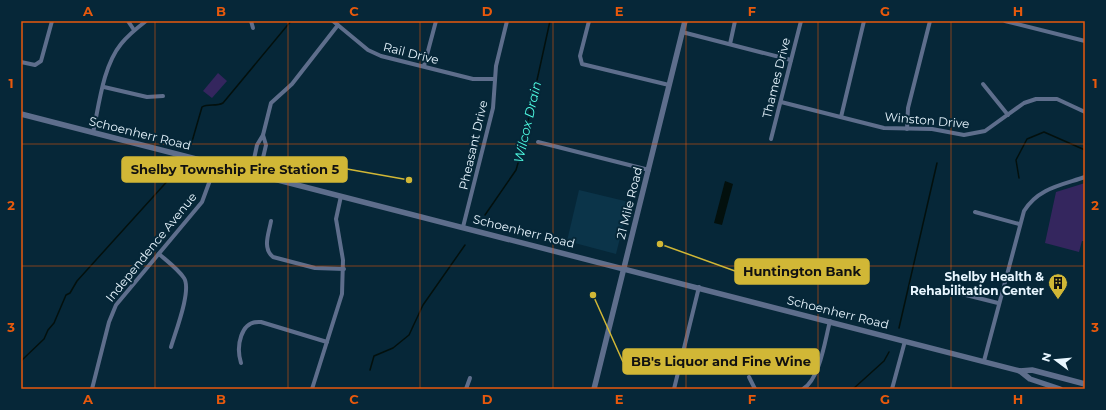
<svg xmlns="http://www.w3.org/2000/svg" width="1106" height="410" font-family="Montserrat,sans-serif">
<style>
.built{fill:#0b3449}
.green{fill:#34265e}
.water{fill:#03100d}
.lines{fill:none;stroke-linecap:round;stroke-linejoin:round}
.stream{stroke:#03100d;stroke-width:1.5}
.minor{stroke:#5e6e8c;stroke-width:4}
.tertiary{stroke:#5e6e8c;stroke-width:5.5}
.grid{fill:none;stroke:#e8590c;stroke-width:1;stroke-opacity:0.55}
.labels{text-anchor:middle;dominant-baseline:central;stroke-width:4;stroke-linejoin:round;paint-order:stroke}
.street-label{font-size:12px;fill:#e8f6ff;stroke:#062738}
.poi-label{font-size:12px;font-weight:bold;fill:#e8f6ff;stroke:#062738;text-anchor:end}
.water-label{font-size:13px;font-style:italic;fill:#4ffee4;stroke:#062738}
.leader{fill:none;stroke:#d1b736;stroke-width:1.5}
.callout-dot{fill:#d1b736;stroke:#062738;stroke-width:1.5}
.callout{fill:#d1b736;stroke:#d1b736;stroke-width:1.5}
.callout-label{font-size:13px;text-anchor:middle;font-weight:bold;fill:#111}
.neatline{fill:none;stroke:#e8590c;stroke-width:1.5}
.grid-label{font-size:13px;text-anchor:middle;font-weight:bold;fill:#e8590c}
</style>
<rect width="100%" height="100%" fill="#062738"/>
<!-- built -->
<path class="built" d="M579 190 629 202 616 254 567 241Z"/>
<!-- green -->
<g class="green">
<path d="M218 73 227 81 212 98 203 91Z"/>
<path d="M1085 183V241H1082L1079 252 1045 243 1056 192Z"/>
</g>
<!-- water -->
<path class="water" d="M725 181 733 184 722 225 714 223Z"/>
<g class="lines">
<!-- stream -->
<g class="stream">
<path d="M191 145 202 107C208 103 216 107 223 103L291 21"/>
<path d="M1019 178 1016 160 1027 139 1044 132 1085 150"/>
<path d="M485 215 516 170 521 153 550 21"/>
<path d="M899 328 937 163"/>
<path d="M21 361 44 339 48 330 54 323 66 295 70 293 77 281 181 166"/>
<path d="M370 370 374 356 393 348 409 335 423 305 465 245"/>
<path d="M853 389 884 361 889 352"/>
</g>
<!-- minor -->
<g class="minor">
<path d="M128 21 134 30"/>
<path d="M251 21 253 28"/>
<path d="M333 21 368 50 381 56 473 79H495"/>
<path d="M589 21 580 56 582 64 669 85"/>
<path d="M1005 21 1085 41"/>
<path d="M682 32 791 60"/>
<path d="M730 44 735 21"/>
<path d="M21 62 35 65 41 61 52 21"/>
<path d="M424 66 436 21"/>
<path d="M983 84 1008 115"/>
<path d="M104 87 147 97 163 96"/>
<path d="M781 102 884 128 932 129 964 135 985 131 1024 103 1036 99H1057L1085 112"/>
<path d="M841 117 864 21"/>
<path d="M907 129 908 108 930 21"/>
<path d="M93 133C99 105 103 66 121 44 128 35 137 28 146 21"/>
<path d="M263 135 271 103 292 84 338 25"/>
<path d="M771 139 801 21"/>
<path d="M538 142 649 170"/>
<path d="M251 173 257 145 263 135 266 145 259 175"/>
<path d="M975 212 1019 224"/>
<path d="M271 221C269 233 262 248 273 257L315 268 344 269"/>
<path d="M463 227 493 108 496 66 507 21"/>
<path d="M159 254C167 261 178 269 184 278 192 290 175 333 171 347"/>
<path d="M954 292 998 303"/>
<path d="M984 361 1024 211C1038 188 1062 185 1085 177"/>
<path d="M241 363C236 347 240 320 261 322L327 342"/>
<path d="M749 377 755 389"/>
<path d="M92 389 109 322 116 305 202 202 216 164"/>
<path d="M312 389 342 294 343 260 336 219 341 196"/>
<path d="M466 389 470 378"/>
<path d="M674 389 699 287"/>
<path d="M803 389C820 379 825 340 830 321"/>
<path d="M892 389 905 341"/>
</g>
<!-- tertiary -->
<g class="tertiary">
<path d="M21 114 1020 371 1032 370 1085 384"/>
<path d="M1020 371 1030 379 1060 389"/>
<path d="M594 389 685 21"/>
</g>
</g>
<!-- grid -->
<path class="grid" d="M155 21V389M288 21V389M420 21V389M553 21V389M686 21V389M818 21V389M951 21V389M21 144H1085M21 266H1085"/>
<!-- icons -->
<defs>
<symbol id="building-pin" viewBox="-11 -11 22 30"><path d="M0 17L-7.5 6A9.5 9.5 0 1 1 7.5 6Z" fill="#d1b736" stroke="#062738"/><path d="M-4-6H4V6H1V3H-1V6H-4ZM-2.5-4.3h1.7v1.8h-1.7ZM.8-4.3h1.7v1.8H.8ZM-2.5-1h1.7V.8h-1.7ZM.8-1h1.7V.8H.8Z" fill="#111"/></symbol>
</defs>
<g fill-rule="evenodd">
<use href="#building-pin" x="1047" y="272" width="22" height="30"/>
</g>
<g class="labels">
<!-- street labels -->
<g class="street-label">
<text transform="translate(411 53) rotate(14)">Rail Drive</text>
<text transform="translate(776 78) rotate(-76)">Thames Drive</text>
<text transform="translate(927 120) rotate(5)">Winston Drive</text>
<text transform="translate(140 133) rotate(14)">Schoenherr Road</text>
<text transform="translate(473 145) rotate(-77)">Pheasant Drive</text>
<text transform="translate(629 203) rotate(-76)">21 Mile Road</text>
<text transform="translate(524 231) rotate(14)">Schoenherr Road</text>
<text transform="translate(151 247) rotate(-51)">Independence Avenue</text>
<text transform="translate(838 312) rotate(14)">Schoenherr Road</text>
</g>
<!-- poi labels -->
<g class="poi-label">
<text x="1044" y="276">Shelby Health &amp;<tspan x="1044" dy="14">Rehabilitation Center</tspan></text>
</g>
<!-- water labels -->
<g class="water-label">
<text transform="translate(527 122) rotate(-77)">Wilcox Drain</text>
</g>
</g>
<!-- callouts -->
<path class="leader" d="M409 180L347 169M660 244L735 271M593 295L623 362"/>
<g class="callout-dot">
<circle cx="409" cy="180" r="4"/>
<circle cx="660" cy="244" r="4"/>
<circle cx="593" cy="295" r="4"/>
</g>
<g class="callout">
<rect x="122" y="157" width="225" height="25" rx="4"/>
<rect x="735" y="259" width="134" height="25" rx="4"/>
<rect x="623" y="349" width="196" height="25" rx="4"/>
</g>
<g class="callout-label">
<text x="235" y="174">Shelby Township Fire Station 5</text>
<text x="802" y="276">Huntington Bank</text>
<text x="721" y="366">BB's Liquor and Fine Wine</text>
</g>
<!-- border -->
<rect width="1106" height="410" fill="none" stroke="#062738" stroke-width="44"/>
<!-- north arrow -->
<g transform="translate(1056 360) rotate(286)" stroke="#062738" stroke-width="3" paint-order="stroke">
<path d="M0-3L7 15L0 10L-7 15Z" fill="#e8f6ff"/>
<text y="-6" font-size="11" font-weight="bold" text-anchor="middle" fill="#e8f6ff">N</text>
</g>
<rect x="22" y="22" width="1062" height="366" class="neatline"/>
<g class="grid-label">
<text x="88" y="16">A</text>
<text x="221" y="16">B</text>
<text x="354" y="16">C</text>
<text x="487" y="16">D</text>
<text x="619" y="16">E</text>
<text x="752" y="16">F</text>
<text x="885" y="16">G</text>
<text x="1018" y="16">H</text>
<text x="11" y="88">1</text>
<text x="1095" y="88">1</text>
<text x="11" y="210">2</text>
<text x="1095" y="210">2</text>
<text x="11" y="332">3</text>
<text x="1095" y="332">3</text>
<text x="88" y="404">A</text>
<text x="221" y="404">B</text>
<text x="354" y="404">C</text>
<text x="487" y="404">D</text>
<text x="619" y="404">E</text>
<text x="752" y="404">F</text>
<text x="885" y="404">G</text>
<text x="1018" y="404">H</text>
</g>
</svg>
